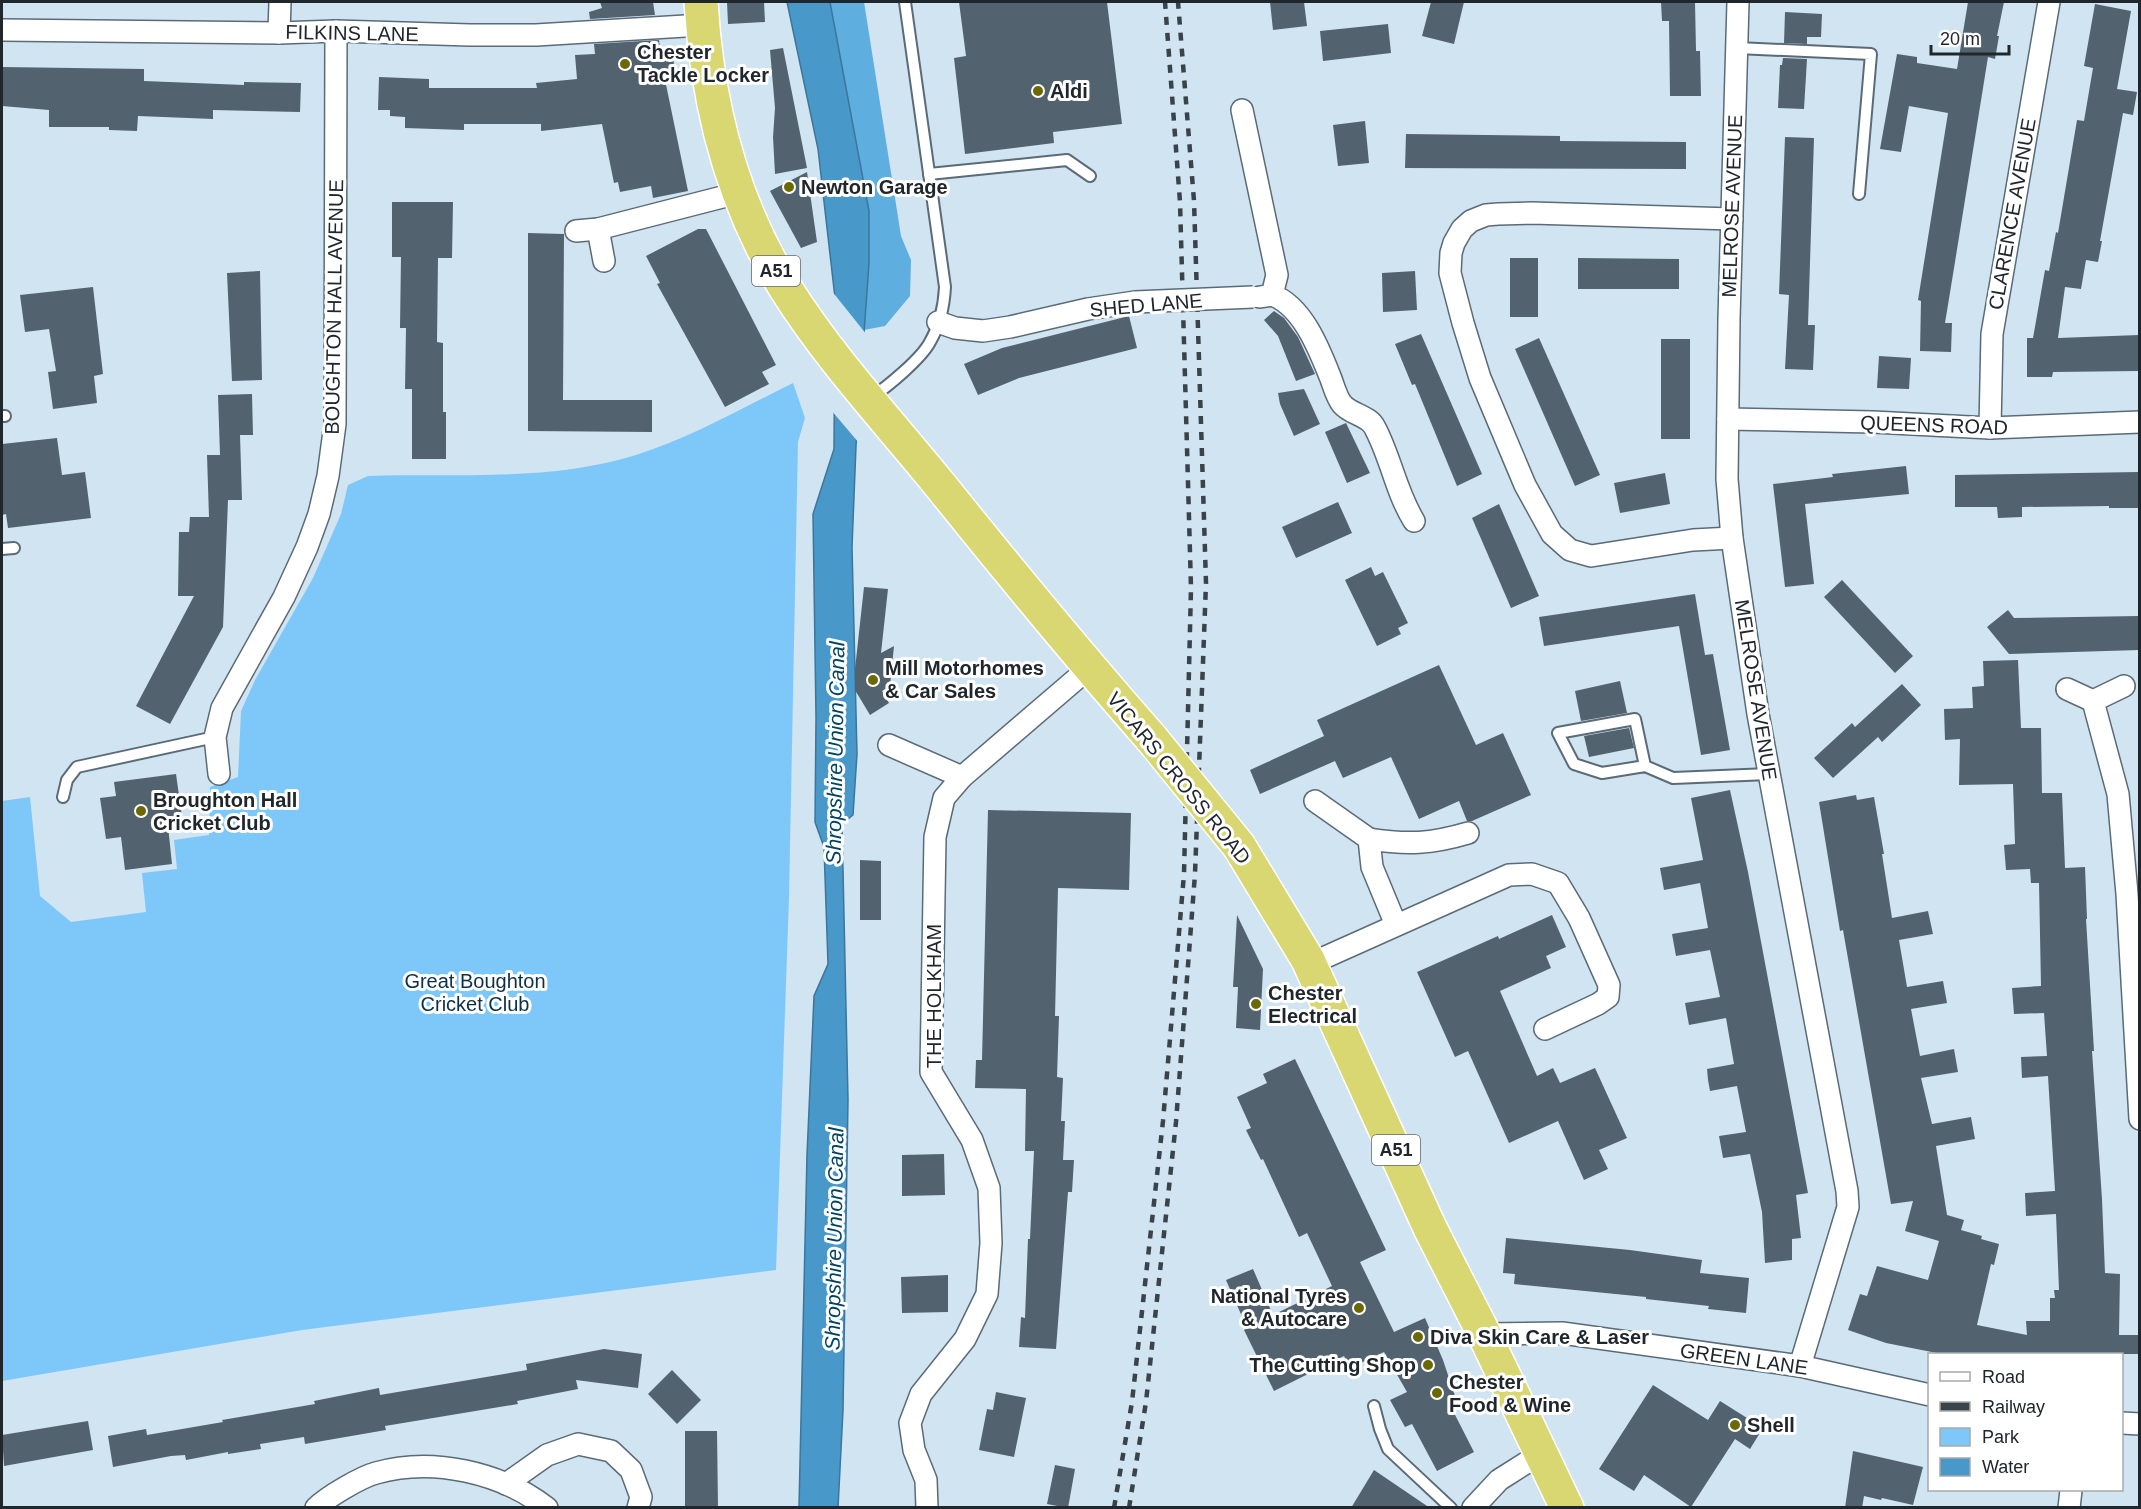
<svg xmlns="http://www.w3.org/2000/svg" width="2141" height="1509" font-family="Helvetica,sans-serif">
<style>
.green{fill:#7dc8f9}
.forest{fill:#5eaedf}
.water{fill:#4898c9;stroke:#3c769a;stroke-width:1.5}
.pier{fill:#d1e4f1}
.building{fill:#52636f}
.lines{fill:none;stroke-linecap:round;stroke-linejoin:round}
.service-casing{stroke:#5a6b77;stroke-width:14}
.minor-casing{stroke:#5a6b77;stroke-width:24}
.trunk-casing{stroke:#fff;stroke-width:36}
.service{stroke:#fff;stroke-width:10}
.minor{stroke:#fff;stroke-width:21}
.trunk{stroke:#d8d772;stroke-width:33}
.rail{stroke:#3a4349;stroke-width:4.5;stroke-dasharray:8 8;stroke-linecap:butt}
.minor-bridge-casing{stroke:#5a6b77;stroke-width:24;stroke-linecap:butt}
.trunk-bridge-casing{stroke:#fff;stroke-width:36;stroke-linecap:butt}
.minor-bridge{stroke:#fff;stroke-width:21}
.trunk-bridge{stroke:#d8d772;stroke-width:33}
.poi-dot{fill:#6b6904;stroke:#fff;stroke-width:2}
.labels{text-anchor:middle;dominant-baseline:central;stroke-width:6;stroke-linejoin:round;paint-order:stroke}
.shield{fill:#fff;stroke:#63686b;stroke-width:1.5}
.shield-label{font-size:18px;font-weight:bold;fill:#20272c}
.street-label{font-size:20px;fill:#20272c;stroke:#fff}
.poi-label{font-size:20px;font-weight:bold;fill:#20272c;stroke:#fff;text-anchor:start}
.park-label{font-size:20px;fill:#0c3045;stroke:#fff}
.water-label{font-size:21px;font-style:italic;fill:#004363;stroke:#fff}
</style>
<rect width="100%" height="100%" fill="#d1e4f1"/>
<!-- green -->
<path class="green" d="M793 383 805 418 798 442 789 897 776 1270 302 1330 2 1381V801L30 797 40 896 71 922 146 912 142 873 177 869 174 840 209 835 210 787 238 777 241 711 255 680 313 578 341 514 348 485 368 476C457 473 549 482 636 455 691 438 742 408 793 383Z"/>
<!-- forest -->
<path class="forest" d="M829 2H864L901 236 911 260 910 296 885 326 864 330 869 263V211Z"/>
<!-- water -->
<path class="water" d="M787 2H830L869 211V263L856 446 852 547 857 754 853 815 842 824 848 1100 843 1410 838 1508 799 1507 807 1155 814 996 828 964 824 847 815 822 816 717 813 514 834 449 835 298 818 149Z"/>
<!-- pier -->
<path class="pier" d="M831 290 867 335 859 443 831 410Z"/>
<!-- building -->
<g class="building">
<path d="M600 2H653L655 15 590 19 589 12 602 8Z"/>
<path d="M727 2H764L765 22 728 24Z"/>
<path d="M959 2H1107L1122 124 1053 132 1054 143 965 154 954 58 966 56Z"/>
<path d="M1270 2H1304L1307 26 1273 30Z"/>
<path d="M1431 2H1464L1454 44 1422 36Z"/>
<path d="M1661 2H1695L1696 51H1700L1701 96H1670L1669 21H1662Z"/>
<path d="M1968 2H2004L1997 36H1999L1995 59 1988 57 1955 262 1945 323H1952L1951 352 1920 351 1921 301 1918 300 1948 113 1909 106 1901 152 1880 149 1897 54 1917 57V63L1957 69Z"/>
<path d="M2095 4 2131 11 2117 89 2137 92 2133 115 2123 113 2100 241H2102L2098 262 2086 260 2081 289 2065 287 2058 338 2139 335V371L2053 372 2052 377H2027V338H2033L2045 270 2049 271 2056 232 2058 233 2077 120 2084 121 2093 68 2084 66Z"/>
<path d="M1785 12 1822 14 1821 37H1807V44L1784 43Z"/>
<path d="M1388 24 1391 53 1323 61 1320 31Z"/>
<path d="M659 40 660 48H673L674 68 663 70 688 191 653 198 651 186 620 192 618 182 614 183 602 124 541 131V124H464V130L405 128V117L390 116V110H378L379 77 429 79V88H537L536 83 577 79 575 55 595 54 594 44Z"/>
<path d="M783 48 807 168 775 174 773 137 775 108 770 50Z"/>
<path d="M1783 58 1807 59 1804 109 1778 108 1780 65H1782Z"/>
<path d="M2 67 144 69V81L244 85V82L301 83 300 112 213 110V119L138 116 137 131 109 130V127H49V110L2 106Z"/>
<path d="M1365 121 1369 163 1338 166 1333 125Z"/>
<path d="M1406 134 1560 136V141L1686 142V169L1405 168Z"/>
<path d="M1785 137 1814 138 1808 325H1815L1813 370 1785 369 1789 295 1779 294Z"/>
<path d="M807 172 817 242 801 248 770 191Z"/>
<path d="M392 202H453L452 258H438L437 342 443 343V412H446V459H412V389H405L406 328H400L401 257H392Z"/>
<path d="M698 229H706L776 365 762 372 769 384 725 407 657 284 660 283 646 256Z"/>
<path d="M528 233 564 234 563 400H652V432L528 431Z"/>
<rect x="1510" y="258" width="28" height="59"/>
<path d="M1578 258 1679 259V289H1578Z"/>
<path d="M260 271 262 380 232 381 227 273Z"/>
<path d="M1415 271 1417 310 1383 312 1382 273Z"/>
<path d="M93 287 103 374 94 376 97 403 53 409 48 372 56 371 49 329 25 332 20 295Z"/>
<path d="M1274 311 1284 318 1298 337 1315 374 1296 381 1278 336 1264 320Z"/>
<path d="M1129 316 1137 348 1019 378 978 395 964 364 1002 348Z"/>
<path d="M1421 334 1482 474 1457 486 1415 384 1412 385 1395 344Z"/>
<path d="M1539 338 1600 475 1575 486 1515 349Z"/>
<rect x="1661" y="339" width="29" height="100"/>
<path d="M1879 356 1911 358 1909 389 1877 388Z"/>
<path d="M1304 389 1320 424 1294 436 1280 404 1278 393Z"/>
<path d="M252 394 253 435H240L242 500H228L223 627 170 724 136 706 194 596H178L179 532H189L190 517H209L207 455H220L218 395Z"/>
<path d="M1346 423 1370 473 1347 483 1325 432Z"/>
<path d="M57 438 62 475 85 472 91 518 8 528 6 514 2 515V444Z"/>
<path d="M1906 466 1909 494 1805 504 1814 584 1785 587 1773 484 1833 477 1832 474Z"/>
<path d="M2139 472V508H2109V506L2022 507V517L1998 518 1997 507H1955V475Z"/>
<path d="M1665 473 1670 504 1620 513 1614 483Z"/>
<path d="M1338 502 1352 533 1296 558 1282 527Z"/>
<path d="M1499 504 1539 596 1511 608 1472 518Z"/>
<path d="M1371 567 1375 576 1383 572 1408 623 1398 628 1401 634 1377 646 1345 580Z"/>
<path d="M1842 580 1913 656 1895 673 1824 597Z"/>
<path d="M864 587 888 589 881 653 894 646 890 686 882 691 889 703 870 715 855 690V669Z"/>
<path d="M1695 594 1705 655 1713 654 1730 750 1701 755 1679 626 1544 646 1539 617Z"/>
<path d="M2008 610 2014 618 2139 616V650L2009 654 1987 627Z"/>
<path d="M2018 660 2021 728H2041L2042 793H2062L2065 868 2085 867 2087 919H2086L2094 1051H2092L2102 1199 2105 1273 2120 1274 2119 1335H2139V1354H1942L1886 1343 1848 1330 1860 1294 1867 1296 1877 1266 1928 1280 1939 1241 1905 1231 1913 1201 1891 1204 1843 930 1840 931 1819 802 1856 795 1857 800 1874 797 1884 854H1882L1892 918 1928 911 1933 934 1899 940 1907 987 1943 981 1947 1003 1911 1009 1920 1056 1954 1049 1958 1072 1921 1078 1932 1124 1971 1117 1975 1139 1936 1146 1947 1215 1964 1220 1961 1230 1982 1236 1981 1239 1999 1244 1994 1265 1991 1264 1977 1325 2027 1335 2026 1321H2050V1298H2055L2054 1290H2059L2056 1214 2026 1216 2025 1193 2055 1191 2048 1076 2022 1078 2021 1057 2047 1056 2044 1013 2014 1014 2012 988 2041 986 2039 883H2031L2030 869 2006 870 2004 845 2015 844 2013 784 1959 785 1960 739 1945 740 1944 709 1973 708 1972 687 1984 686 1983 661Z"/>
<path d="M1439 665 1476 745 1503 733 1531 795 1472 821H1467L1459 801 1419 819 1391 757 1343 778 1335 761 1260 794 1250 770 1324 736 1317 720Z"/>
<path d="M1620 681 1627 713 1581 721 1575 691Z"/>
<path d="M1902 684 1921 705 1882 742 1878 737 1833 778 1814 758 1852 723 1855 727Z"/>
<path d="M1629 728 1634 748 1589 757 1584 736Z"/>
<path d="M176 774 183 824 168 826 172 864 125 870 121 837 106 839 100 798 116 796 114 782Z"/>
<path d="M1730 790 1748 872 1808 1193 1796 1195 1801 1238 1792 1239V1260L1765 1263 1762 1212 1750 1154 1723 1158 1719 1136 1746 1132 1737 1086 1710 1091 1708 1080 1707 1069 1734 1064 1726 1018 1689 1025 1685 1003 1720 997 1710 950 1676 956 1672 934 1708 928 1700 883 1664 890 1660 868 1703 860 1691 798Z"/>
<path d="M988 810 1131 813 1129 890 1058 888 1055 1016H1059L1057 1077 1063 1078 1061 1121H1065L1063 1160H1074L1072 1192H1068L1056 1349 1019 1347 1021 1317 1025 1318 1028 1239H1030L1034 1151H1025L1026 1089 975 1088 976 1060H982Z"/>
<path d="M860 860 881 861V920H860Z"/>
<path d="M1237 915 1263 969 1260 1030 1236 1028 1238 987H1233Z"/>
<path d="M1552 915 1566 947 1546 956 1551 968 1500 991 1537 1076 1553 1068 1560 1083 1595 1068 1627 1138 1599 1150 1608 1169 1584 1180 1558 1121 1509 1143 1468 1051 1455 1057 1417 972 1498 936 1499 939Z"/>
<path d="M1295 1059 1386 1250 1360 1262 1394 1332 1425 1318 1443 1360 1457 1402 1450 1405 1474 1452 1437 1471 1412 1424 1405 1427 1390 1400 1407 1392 1384 1352 1350 1368 1344 1356 1274 1391 1244 1330 1247 1328 1226 1280 1253 1269 1273 1315 1332 1286 1307 1233 1299 1237 1263 1159 1261 1160 1246 1130 1251 1128 1237 1097 1267 1083 1263 1074Z"/>
<path d="M944 1154 945 1195 902 1196V1155Z"/>
<path d="M1506 1238 1630 1250 1702 1260 1700 1273 1749 1278 1746 1313 1708 1309 1709 1306 1646 1299V1297L1514 1284 1515 1274 1503 1273Z"/>
<path d="M948 1275V1312L902 1313 901 1277Z"/>
<path d="M604 1349 642 1354 638 1388 576 1380 578 1389 517 1401 518 1404 385 1426 386 1430 305 1444 304 1437 260 1444 261 1449 228 1454V1452L186 1460 185 1455 171 1456 113 1467 108 1436 146 1429 147 1435 223 1422 222 1420 315 1404 314 1401 379 1388 380 1395 527 1370 526 1364Z"/>
<path d="M672 1370 701 1400 677 1424 648 1394Z"/>
<path d="M1653 1385 1708 1420 1720 1401 1763 1428 1750 1449 1735 1439 1691 1507 1644 1475 1634 1491 1599 1469Z"/>
<path d="M996 1392 1026 1398 1014 1457 979 1450 987 1409 993 1410Z"/>
<path d="M88 1421 93 1450 4 1466 2 1435Z"/>
<path d="M685 1431H717L718 1508H685Z"/>
<path d="M1853 1451 1923 1467 1913 1505 1882 1498 1881 1500 1864 1496 1862 1508H1845Z"/>
<path d="M1055 1465 1075 1469 1068 1508 1047 1504Z"/>
<path d="M1374 1470 1430 1508H1351Z"/>
</g>
<g class="lines">
<defs>
<g id="service">
<path d="M1737 48 1871 54 1859 194"/>
<path d="M929 174 1067 160 1090 176"/>
<path d="M872 397C888 386 921 359 930 342 940 325 944 306 945 287L905 2"/>
<path d="M2 416H5"/>
<path d="M2 549 14 548"/>
<path d="M1645 766 1635 719 1558 733 1574 764 1602 773 1645 766 1673 778 1769 774"/>
<path d="M63 797 67 780 77 767 215 737"/>
<path d="M1374 1406 1380 1429 1388 1449 1451 1508"/>
</g>
<g id="minor">
<path d="M1738 2 1729 319 1727 479 1732 538 1758 714 1847 1191 1848 1207 1800 1366"/>
<path d="M2 30 279 33 336 31 470 35H536L702 25"/>
<path d="M279 33 280 2"/>
<path d="M1242 110 1277 275 1272 295 1260 297"/>
<path d="M1732 219 1532 213 1498 214 1486 215 1471 221 1462 229 1454 243 1451 253 1450 273 1463 323 1480 378 1525 485 1552 534 1570 550 1591 556 1693 540 1732 538"/>
<path d="M598 229 604 261"/>
<path d="M576 231 598 229 738 193"/>
<path d="M1272 295C1303 306 1320 351 1331 379 1334 387 1337 398 1342 404 1351 415 1369 415 1375 428 1391 458 1396 492 1414 521"/>
<path d="M938 322 955 328 983 331 1010 327 1088 309 1135 302"/>
<path d="M1728 419 1873 422 1990 428 2140 422"/>
<path d="M1990 428 1992 334 2049 2"/>
<path d="M2067 689 2093 701 2124 686"/>
<path d="M2093 701 2118 794 2127 894 2140 1119"/>
<path d="M889 745 962 777 1089 668"/>
<path d="M219 774 215 737 222 708 284 597 307 547 319 514 328 476 335 424 336 31"/>
<path d="M1315 801 1369 839 1372 867 1396 925"/>
<path d="M1369 839C1407 845 1431 844 1468 833"/>
<path d="M1310 964 1509 875 1532 874 1558 883 1579 918 1609 985 1608 997 1598 1004 1545 1029"/>
<path d="M1484 1334 1562 1333 1800 1366 1930 1395"/>
<path d="M2122 1423 2140 1424"/>
<path d="M506 1484 547 1455 578 1444 611 1451 631 1470 641 1497 638 1508"/>
<path d="M316 1508C327 1497 361 1477 376 1473 432 1457 501 1472 547 1508"/>
<path d="M927 1508 926 1480 914 1450 910 1423 921 1394 965 1339 987 1294 991 1243 989 1188 972 1140 931 1072 935 837 944 798 962 777"/>
<path d="M1473 1508 1499 1480 1540 1454"/>
<path d="M2069 1508 2071 1490"/>
</g>
<g id="trunk">
<path d="M701 2C707 104 731 201 786 289 830 359 888 421 940 485 1009 571 1079 656 1152 739"/>
<path d="M1239 846 1308 960 1430 1228 1484 1334 1567 1508"/>
</g>
</defs>
<!-- service casing -->
<use href="#service" class="service-casing"/>
<!-- minor casing -->
<use href="#minor" class="minor-casing"/>
<!-- trunk casing -->
<use href="#trunk" class="trunk-casing"/>
<!-- service -->
<use href="#service" class="service"/>
<!-- minor -->
<use href="#minor" class="minor"/>
<!-- trunk -->
<use href="#trunk" class="trunk"/>
<!-- rail -->
<g class="rail">
<path d="M1114 1508 1132 1402 1163 1121 1184 874 1191 588 1180 202 1165 2"/>
<path d="M1129 1508 1146 1402 1176 1122 1195 874 1206 583 1194 201 1178 2"/>
</g>
<defs>
<path id="minor-bridge" d="M1135 302 1253 297"/>
<path id="trunk-bridge" d="M1152 739 1239 846"/>
</defs>
<!-- minor-bridge casing -->
<use href="#minor-bridge" class="minor-bridge-casing"/>
<!-- trunk-bridge casing -->
<use href="#trunk-bridge" class="trunk-bridge-casing"/>
<!-- minor-bridge -->
<use href="#minor-bridge" class="minor-bridge"/>
<!-- trunk-bridge -->
<use href="#trunk-bridge" class="trunk-bridge"/>
</g>
<!-- markers -->
<g class="poi-dot">
<circle cx="625" cy="64" r="6"/>
<circle cx="1038" cy="91" r="6"/>
<circle cx="789" cy="187" r="6"/>
<circle cx="873" cy="680" r="6"/>
<circle cx="141" cy="811" r="6"/>
<circle cx="1256" cy="1004" r="6"/>
<circle cx="1359" cy="1308" r="6"/>
<circle cx="1418" cy="1337" r="6"/>
<circle cx="1428" cy="1365" r="6"/>
<circle cx="1437" cy="1393" r="6"/>
<circle cx="1735" cy="1425" r="6"/>
</g>
<g class="labels">
<!-- shield labels -->
<g class="shield">
<rect x="752" y="256" width="48" height="30" rx="4.5"/>
<rect x="1372" y="1135" width="48" height="30" rx="4.5"/>
</g>
<g class="shield-label">
<text x="776" y="271">A51</text>
<text x="1396" y="1150">A51</text>
</g>
<!-- street labels -->
<g class="street-label">
<text transform="translate(352 33) rotate(1)">FILKINS LANE</text>
<text transform="translate(1732 206) rotate(-88)">MELROSE AVENUE</text>
<text transform="translate(2012 214) rotate(-80)">CLARENCE AVENUE</text>
<text transform="translate(1146 305) rotate(-5)">SHED LANE</text>
<text transform="translate(334 307) rotate(-89)">BOUGHTON HALL AVENUE</text>
<text transform="translate(1934 425) rotate(2)">QUEENS ROAD</text>
<text transform="translate(1756 690) rotate(81)">MELROSE AVENUE</text>
<text transform="translate(1179 778) rotate(51)">VICARS CROSS ROAD</text>
<text transform="translate(934 996) rotate(-90)">THE HOLKHAM</text>
<text transform="translate(1744 1359) rotate(8)">GREEN LANE</text>
</g>
<!-- poi labels -->
<g class="poi-label">
<text x="637" y="52">Chester<tspan x="637" dy="23">Tackle Locker</tspan></text>
<text x="1050" y="91">Aldi</text>
<text x="801" y="187">Newton Garage</text>
<text x="885" y="668">Mill Motorhomes<tspan x="885" dy="23">&amp; Car Sales</tspan></text>
<text x="153" y="800">Broughton Hall<tspan x="153" dy="23">Cricket Club</tspan></text>
<text x="1268" y="993">Chester<tspan x="1268" dy="23">Electrical</tspan></text>
<text x="1347" y="1296" text-anchor="end">National Tyres<tspan x="1347" dy="23">&amp; Autocare</tspan></text>
<text x="1430" y="1337">Diva Skin Care &amp; Laser</text>
<text x="1416" y="1365" text-anchor="end">The Cutting Shop</text>
<text x="1449" y="1382">Chester<tspan x="1449" dy="23">Food &amp; Wine</tspan></text>
<text x="1747" y="1425">Shell</text>
</g>
<!-- park labels -->
<g class="park-label">
<text x="475" y="981">Great Boughton<tspan x="475" dy="23">Cricket Club</tspan></text>
</g>
<!-- water labels -->
<g class="water-label">
<text transform="translate(835 753) rotate(-89)">Shropshire Union Canal</text>
<text transform="translate(834 1239) rotate(-89)">Shropshire Union Canal</text>
</g>
</g>
<!-- border -->
<rect width="2141" height="1509" fill="none" stroke="#20272c" stroke-width="6"/>
<!-- legend -->
<rect x="1928" y="1353" width="195" height="138" fill="#ffffff" stroke="#a6a9ab" stroke-width="1.5"/>
<rect x="1940" y="1372" width="30" height="9" fill="#ffffff" stroke="#a6a9ab" stroke-width="1.5"/>
<text x="1982" y="1383" font-size="18" fill="#20272c">Road</text>
<rect x="1940" y="1402" width="30" height="9" fill="#3a4349" stroke="#a6a9ab" stroke-width="1.5"/>
<text x="1982" y="1413" font-size="18" fill="#20272c">Railway</text>
<rect x="1940" y="1428" width="30" height="18" fill="#7dc8f9" stroke="#a6a9ab" stroke-width="1.5"/>
<text x="1982" y="1443" font-size="18" fill="#20272c">Park</text>
<rect x="1940" y="1458" width="30" height="18" fill="#4898c9" stroke="#a6a9ab" stroke-width="1.5"/>
<text x="1982" y="1473" font-size="18" fill="#20272c">Water</text>
<!-- scale -->
<path d="M1931 45v9h78v-9" fill="none" stroke="#20272c" stroke-width="3"/>
<text x="1940" y="45" font-size="18" fill="#20272c" stroke="#ffffff" stroke-width="4.5" paint-order="stroke">20 m</text>
</svg>
